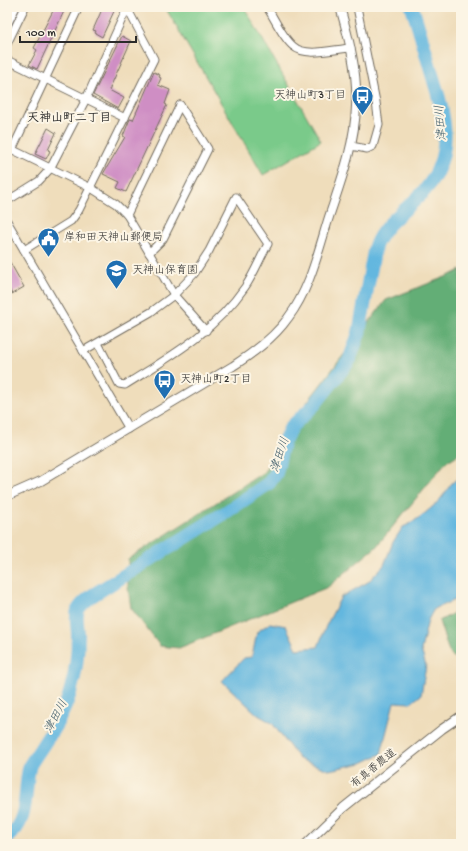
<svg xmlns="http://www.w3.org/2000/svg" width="468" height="851" font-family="'Gochi Hand','Klee One',sans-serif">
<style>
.green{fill:#7aca8a;stroke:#527a5a}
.forest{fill:#63ae76;stroke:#476c50}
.water{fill:#63b7df;stroke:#477185}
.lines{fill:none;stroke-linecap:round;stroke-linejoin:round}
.river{stroke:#63b7df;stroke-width:14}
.building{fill:#cf8ec4}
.minor-casing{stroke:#70695d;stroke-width:9}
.tertiary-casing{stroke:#70695d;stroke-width:10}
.minor{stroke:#fff;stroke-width:7}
.tertiary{stroke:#fff;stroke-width:8}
.labels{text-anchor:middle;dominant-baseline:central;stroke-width:4;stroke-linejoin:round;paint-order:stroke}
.poi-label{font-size:11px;fill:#2b2b2b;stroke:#fcf5e5;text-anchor:start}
.street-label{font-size:11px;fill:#2b2b2b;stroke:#fcf5e5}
.neighbourhood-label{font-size:12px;font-weight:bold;fill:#2b2b2b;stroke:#fcf5e5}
.water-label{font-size:12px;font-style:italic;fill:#3f5c6a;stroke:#fcf5e5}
</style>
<rect width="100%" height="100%" fill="#fcf5e5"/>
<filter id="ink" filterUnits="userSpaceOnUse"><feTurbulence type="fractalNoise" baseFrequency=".025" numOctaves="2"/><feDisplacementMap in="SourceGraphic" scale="8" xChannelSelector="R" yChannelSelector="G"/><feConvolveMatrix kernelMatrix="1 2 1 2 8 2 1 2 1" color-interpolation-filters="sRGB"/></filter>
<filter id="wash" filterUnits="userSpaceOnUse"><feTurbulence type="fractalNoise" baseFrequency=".012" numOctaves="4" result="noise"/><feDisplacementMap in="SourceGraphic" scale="16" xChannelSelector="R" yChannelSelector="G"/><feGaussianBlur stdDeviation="0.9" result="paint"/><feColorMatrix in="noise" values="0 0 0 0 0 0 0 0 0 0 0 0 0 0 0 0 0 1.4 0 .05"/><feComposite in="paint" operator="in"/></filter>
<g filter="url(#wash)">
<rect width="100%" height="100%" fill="#efddbb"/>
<!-- green -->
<path class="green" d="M165 7H244L321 141 263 175Z"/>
<!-- forest -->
<g class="forest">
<path d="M461 270V453L446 462 376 547 328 587 179 648 160 646 131 608 128 588V559L264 472 288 427 386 300 453 274Z"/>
<path d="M461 609V665L449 652 439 621Z"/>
</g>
<!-- water -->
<path class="water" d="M461 477V597L434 609 428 620 421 650 426 666 421 695 411 703 394 702 381 754 362 763 329 770 299 759 272 723 258 715 222 681 244 658 252 657 257 632 270 623 286 626 297 649 318 647 326 626 341 597 368 582 384 565 393 542 403 527C414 523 435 506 442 497 450 487 449 483 461 477Z"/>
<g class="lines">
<!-- river -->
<path class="river" d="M7 837C31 822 23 787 30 765 45 741 64 717 71 689 76 672 78 653 78 635 78 627 75 618 78 610 81 604 88 599 93 595L223 514 269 483 276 473 283 443 291 427 315 404 349 361 359 333 375 246C386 220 407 211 425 190 456 153 444 113 431 71 425 50 419 28 412 7"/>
</g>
<g id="blocks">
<!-- building -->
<g class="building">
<path d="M55 7H66L37 69 29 65 37 50 34 48Z"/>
<path d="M103 7H116L102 37 95 33 96 31 93 30Z"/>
<path d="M122 36 131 41 109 90 124 98 118 109 93 95Z"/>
<path d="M154 72 160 75 159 77 161 78 158 85 170 90 165 104 167 105 126 192 117 188 120 182 103 174 125 137 123 136 130 119 133 120Z"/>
<path d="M48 128 56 133 48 150 50 151 46 159 35 154Z"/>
<path d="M7 257 24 287 12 294 7 285Z"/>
</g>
</g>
</g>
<g filter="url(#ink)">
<use href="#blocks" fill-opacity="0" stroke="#70695d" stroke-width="1"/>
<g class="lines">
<defs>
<g id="minor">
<path d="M267 7C274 18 283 38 293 46 306 58 334 49 351 48"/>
<path d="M7 25 16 7"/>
<path d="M7 44 25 7"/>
<path d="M7 60 125 118"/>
<path d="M351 146 367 149 373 146 379 125 376 102 357 7"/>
<path d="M7 147 91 188 116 204 127 215 174 295 206 331"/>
<path d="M12 150 79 7"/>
<path d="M7 201 39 181 50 169 86 99 127 8"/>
<path d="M127 215 180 105"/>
<path d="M7 221 129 429"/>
<path d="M24 250 71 221 79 210 154 59 127 8"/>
<path d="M149 253 163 239 208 149 180 105"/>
<path d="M83 351 151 312 174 295 194 274 209 251 236 197 268 244C260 258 254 274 245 287 213 333 171 356 125 385L119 384 98 343"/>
</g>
<g id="tertiary">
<path d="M7 496 41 481 233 366C253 353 274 338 288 318 310 289 318 252 329 217 341 181 355 144 356 106 358 72 349 39 340 7"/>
<path d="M306 844 343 808 442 729 461 716"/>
</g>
</defs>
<!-- minor casing -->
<use href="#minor" class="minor-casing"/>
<!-- tertiary casing -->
<use href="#tertiary" class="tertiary-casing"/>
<!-- minor -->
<use href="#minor" class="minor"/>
<!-- tertiary -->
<use href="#tertiary" class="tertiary"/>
</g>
</g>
<!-- icons -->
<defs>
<symbol id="bus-pin" viewBox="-11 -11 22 30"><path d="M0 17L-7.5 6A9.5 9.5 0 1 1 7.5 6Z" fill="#1f6fb2" stroke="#fcf5e5"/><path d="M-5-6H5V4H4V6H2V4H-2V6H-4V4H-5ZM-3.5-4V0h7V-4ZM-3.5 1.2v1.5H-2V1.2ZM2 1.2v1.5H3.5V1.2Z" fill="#fff"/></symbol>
<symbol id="civic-pin" viewBox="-11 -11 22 30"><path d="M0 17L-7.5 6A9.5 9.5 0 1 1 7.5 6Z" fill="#1f6fb2" stroke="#fcf5e5"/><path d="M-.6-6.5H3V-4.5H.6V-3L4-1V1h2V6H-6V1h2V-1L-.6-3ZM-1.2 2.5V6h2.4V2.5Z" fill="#fff"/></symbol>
<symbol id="school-pin" viewBox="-11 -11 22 30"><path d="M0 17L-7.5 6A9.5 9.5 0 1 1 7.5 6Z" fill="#1f6fb2" stroke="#fcf5e5"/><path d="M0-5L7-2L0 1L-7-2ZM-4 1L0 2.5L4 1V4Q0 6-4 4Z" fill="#fff"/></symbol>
</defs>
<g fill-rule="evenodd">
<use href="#bus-pin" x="350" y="84" width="25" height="34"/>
<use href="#civic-pin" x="36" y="226" width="25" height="34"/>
<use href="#school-pin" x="104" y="258" width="25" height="34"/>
<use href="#bus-pin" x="152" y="368" width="25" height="34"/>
</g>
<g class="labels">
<!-- poi labels -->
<g class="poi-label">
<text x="346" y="96" text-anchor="end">天神山町3丁目</text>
<text x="64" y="238">岸和田天神山郵便局</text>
<text x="132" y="271">天神山保育園</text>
<text x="180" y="380">天神山町2丁目</text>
</g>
<!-- street labels -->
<g class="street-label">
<text transform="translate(374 769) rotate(-39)">有真香農道</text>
</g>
<!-- neighbourhood labels -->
<g class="neighbourhood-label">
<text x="69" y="119">天神山町二丁目</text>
</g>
<!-- water labels -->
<g class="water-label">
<text transform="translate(442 123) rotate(-95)">津田川</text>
<text transform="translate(281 455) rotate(-71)">津田川</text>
<text transform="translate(57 717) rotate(-62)">津田川</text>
</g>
</g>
<!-- margin -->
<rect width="468" height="851" fill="none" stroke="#fcf5e5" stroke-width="24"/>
<!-- scale -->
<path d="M20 36v6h116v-6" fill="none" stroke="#2b2b2b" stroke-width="2"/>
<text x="26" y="36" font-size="12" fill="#2b2b2b" stroke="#fcf5e5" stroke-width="3" paint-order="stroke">100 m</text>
</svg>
